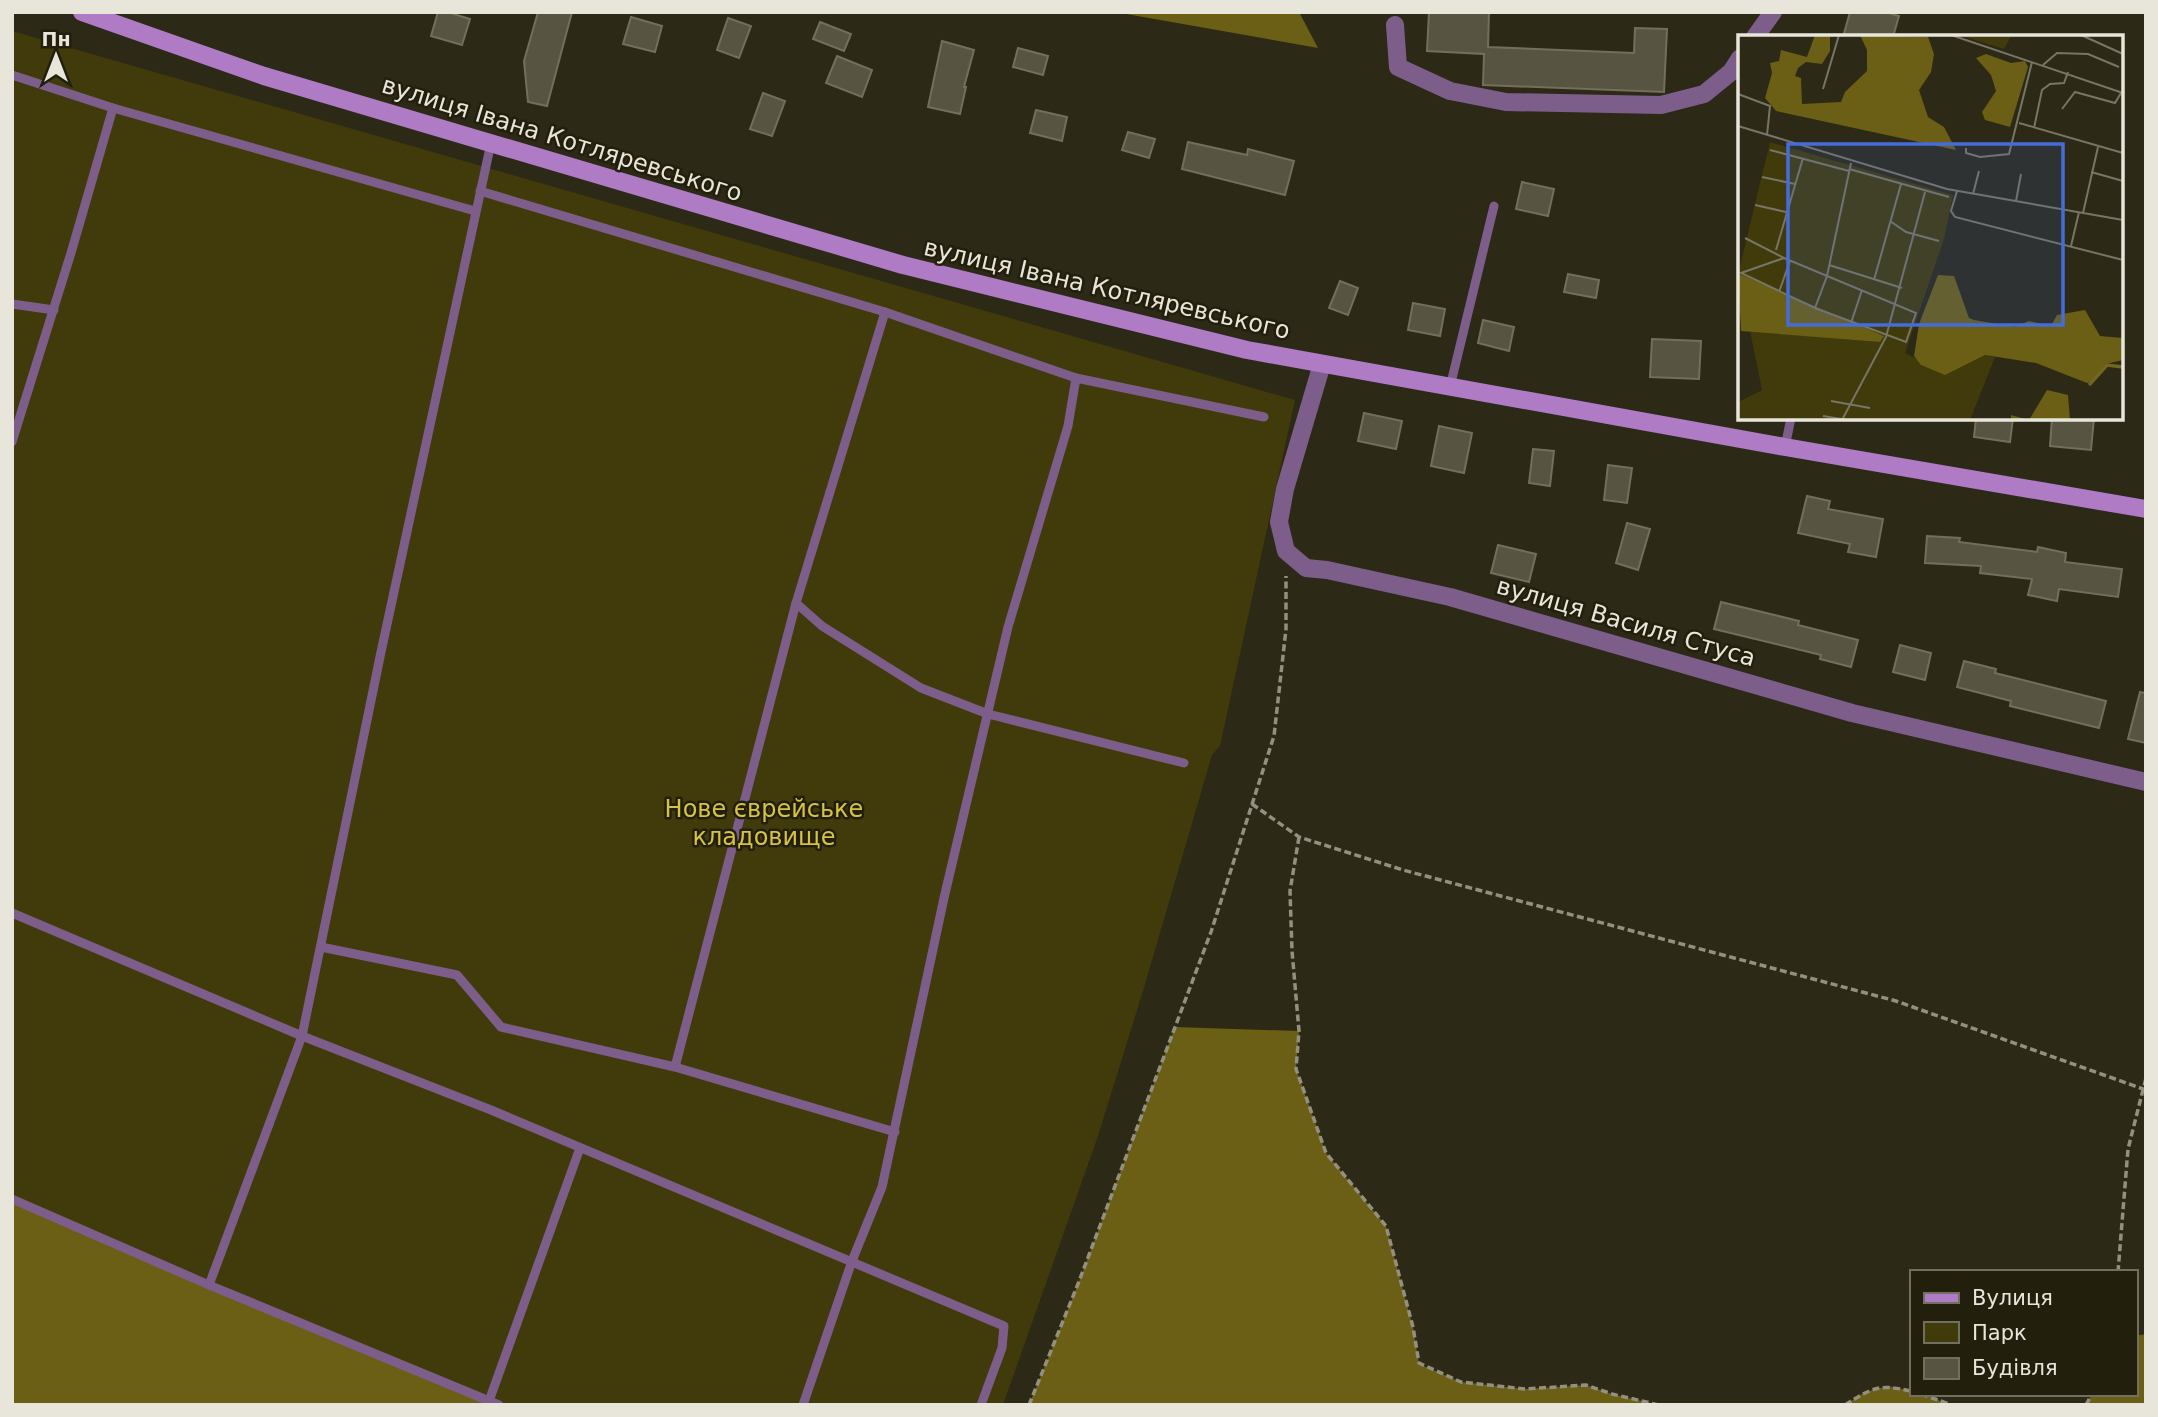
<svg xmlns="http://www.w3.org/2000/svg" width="2158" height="1417" font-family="'DejaVu Sans',sans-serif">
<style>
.green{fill:#413a0a}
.forest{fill:#6a5f14}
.building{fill:#575441;stroke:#726f5b;stroke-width:2}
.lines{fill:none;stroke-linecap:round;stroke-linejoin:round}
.path{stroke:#939082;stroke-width:3.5;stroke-dasharray:7 3.5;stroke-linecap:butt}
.lane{stroke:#7d5e8b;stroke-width:9}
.street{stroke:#7d5e8b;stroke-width:18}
.secondary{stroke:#ae7bc4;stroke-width:18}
.labels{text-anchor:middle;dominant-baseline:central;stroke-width:5;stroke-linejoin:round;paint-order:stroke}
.street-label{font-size:24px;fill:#e8e6db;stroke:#221f0d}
.park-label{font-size:24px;fill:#d6c243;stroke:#221f0d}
.inset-river{fill:none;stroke:#71661d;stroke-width:3.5}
.inset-road{fill:none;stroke:#777565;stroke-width:2}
.view{fill:#466cd9;fill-opacity:0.15;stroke:#466cd9;stroke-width:3.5}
.inset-edge{fill:none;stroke:#e8e6db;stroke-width:3.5}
</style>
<rect width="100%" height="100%" fill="#2c2917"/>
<!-- green -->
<path class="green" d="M12 31 1295 400 1220 746 1212 755 1143 991 1098 1136 1003 1405H499L12 1199Z"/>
<!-- forest -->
<g class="forest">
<path d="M1115 12H1299L1318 48Z"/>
<path d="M1175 1027 1299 1031 1296 1069 1326 1153 1386 1226 1413 1327 1419 1364 1461 1382 1525 1389 1586 1385 1612 1394 1659 1405H1029L1078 1284Z"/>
<path d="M12 1199 499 1405H12Z"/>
<path d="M2146 1334V1405H2086L2092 1394H2135V1336Z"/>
<path d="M1888 1386 1911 1391V1394H1921L1952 1405H1845L1865 1392Z"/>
</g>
<!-- building -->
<g class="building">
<path d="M438 12H447L470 19 462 45 431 36Z"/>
<path d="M538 12H572L547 106 528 102 524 61Z"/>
<path d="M1429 12H1489L1488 47 1634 53 1635 28 1667 29 1664 92 1483 85 1484 54 1427 51Z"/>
<path d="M1850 12H1885L1899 16 1893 37H1843Z"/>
<path d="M631 17 662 26 655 52 623 44Z"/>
<path d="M728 18 751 26 739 58 717 50Z"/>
<path d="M820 22 851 34 844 51 813 39Z"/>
<path d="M942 41 974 50 964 87H966L960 114 928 107Z"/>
<path d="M1018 48 1048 56 1043 75 1013 67Z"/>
<path d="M837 56 872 70 862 97 826 83Z"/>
<path d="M763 93 785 101 772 136 750 129Z"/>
<path d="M1036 110 1067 117 1062 141 1030 133Z"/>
<path d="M1128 132 1155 139 1149 158 1122 150Z"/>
<path d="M1188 142 1247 155 1248 149 1294 161 1285 195 1182 169Z"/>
<path d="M1522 182 1554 189 1548 216 1516 209Z"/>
<path d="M1568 274 1599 280 1596 298 1564 292Z"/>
<path d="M1340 281 1358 288 1348 315 1329 308Z"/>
<path d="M1413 303 1445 309 1440 336 1408 330Z"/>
<path d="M1483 320 1514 327 1509 351 1478 343Z"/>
<path d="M1652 339 1701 341 1699 379 1650 377Z"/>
<path d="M1364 413 1402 421 1396 449 1358 441Z"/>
<path d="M1976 418H2013L2010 442 1974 437Z"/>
<path d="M2052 418H2094L2091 450 2050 446Z"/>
<path d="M1439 426 1472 433 1464 473 1431 466Z"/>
<path d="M1533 449 1554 451 1550 486 1529 483Z"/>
<path d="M1608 465 1632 468 1627 503 1604 500Z"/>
<path d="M1807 496 1830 501 1828 509 1883 519 1876 557 1848 552 1850 544 1798 533Z"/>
<path d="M1627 523 1650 529 1638 570 1616 563Z"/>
<path d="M1927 536 1960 538 1959 542 2037 552 2038 547 2066 553 2065 562 2122 569 2118 597 2059 589 2057 601 2028 595 2032 579 1980 573 1981 566 1925 563Z"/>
<path d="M1498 545 1536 554 1529 582 1491 573Z"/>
<path d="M1721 602 1799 621 1798 625 1858 640 1851 667 1820 659 1821 655 1714 629Z"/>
<path d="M1900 645 1931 653 1925 680 1893 672Z"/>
<path d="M1964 661 1996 669 1995 673 2106 701 2099 728 2010 706 2011 701 1957 687Z"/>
<path d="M2140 692 2146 693V743L2128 739Z"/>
</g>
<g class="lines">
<!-- path -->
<g class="path">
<path d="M1252 804 1299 837 1403 870 1896 1001 2146 1090"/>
<path d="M1299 837 1290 891 1292 951 1299 1031 1296 1069 1326 1153 1386 1226 1413 1327 1419 1363 1461 1382 1525 1389 1586 1385 1612 1394 1659 1405"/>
<path d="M2118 1272 2128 1149 2146 1078"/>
<path d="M1921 1394 1952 1405"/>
<path d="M1029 1405 1078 1284 1211 932 1274 736 1286 629V576"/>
<path d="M1845 1405C1873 1387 1879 1384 1911 1391"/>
<path d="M2086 1405 2092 1394"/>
</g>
<!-- lane -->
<g class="lane">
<path d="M12 75 113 108 475 211"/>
<path d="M480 191 885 312 1076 378 1264 417"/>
<path d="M12 304 54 310"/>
<path d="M1450 387 1494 206"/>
<path d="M12 442 71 253 113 108"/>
<path d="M1785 447 1791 418"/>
<path d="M796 603 822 626 921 688 988 714 1184 763"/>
<path d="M12 913 302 1036 491 1110 1004 1326 1002 1348 981 1405"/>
<path d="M321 947 457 975 501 1027 675 1067 895 1132"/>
<path d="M675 1067 796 603 885 312"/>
<path d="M12 1199 209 1285 499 1405"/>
<path d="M209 1285 302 1036 381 652 491 143"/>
<path d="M489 1401 580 1148"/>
<path d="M803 1405 852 1261 882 1187 944 898 1008 627 1068 426 1076 378"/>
</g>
<!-- street -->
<g class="street">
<path d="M1395 25 1398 67 1450 91 1506 102 1661 105 1704 94 1731 72 1740 58"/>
<path d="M1755 37 1773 12"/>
<path d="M1322 364 1285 489 1279 522 1286 551 1306 568 1327 570 1450 597 1852 713 2146 782"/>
</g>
<!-- secondary -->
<path class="secondary" d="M82 12 264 76 903 265 1247 350 1785 447 2146 509"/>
</g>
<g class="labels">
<!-- street labels -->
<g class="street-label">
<text transform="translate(562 139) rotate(17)">вулиця Івана Котляревського</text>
<text transform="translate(1107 289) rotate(13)">вулиця Івана Котляревського</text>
<text transform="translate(1626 622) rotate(16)">вулиця Василя Стуса</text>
</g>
<!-- park labels -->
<g class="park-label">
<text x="764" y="809">Нове єврейське<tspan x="764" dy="28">кладовище</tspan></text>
</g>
</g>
<!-- overview -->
<g transform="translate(1738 35)">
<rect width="385" height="385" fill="#2c2917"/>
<path d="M221 0H274L266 14ZM32 107 215 160 206 204 167 318 207 339 247 320 257 322 232 385H0V367L24 355 12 296 142 307 145 301 0 239Z" fill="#413a0a"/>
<path d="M77 0H92V16L84 29 68 27 60 33 57 41 63 43 64 69 103 67 107 57 129 36V15L122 0 190 2 196 19 193 37 181 55 190 82 206 92 218 115 38 76 27 63 34 38 32 28 41 26 43 15 69 22ZM248 19 273 28 287 26 290 32 272 92 247 85 244 77 258 56 253 40 238 23ZM0 239 4 240 146 301 142 307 3 296ZM200 240 216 241 231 283 236 285 276 292 291 286 313 291 319 280 347 275 362 301 385 303V325L368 329 357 345 349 348 298 328 247 320 207 340 183 330 176 321 181 289ZM309 355 330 360 332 385H273V380L291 385Z" fill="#6a5f14"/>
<path class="inset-river" d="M351 350 369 330 385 332"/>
<path class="inset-road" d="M213 0 385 58M343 0 385 19M305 30 319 18 350 19 381 32M85 54 101 0M0 59 32 71 29 100M324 74 337 57 377 68 383 58M281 88 385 118M0 91 209 154 385 185M296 93 304 55 312 49 326 48 330 37M228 113V118L242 122 271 119 294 27M32 115 111 136M111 134 211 162M353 137 385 146M24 142 57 149M219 156 213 176 217 182 385 225M235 159 241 136M278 166 283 139M17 170 48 177M345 178 360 112M152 186 168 197 201 206M7 203 52 226 41 257M333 211 341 177M38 215 65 123M46 223 178 278 168 307 77 273 3 238ZM91 230 164 253M136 245 163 149M77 273 89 241 113 128M113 288 124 255M93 366 132 373M85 381 109 385M104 385 148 302 187 157"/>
<path class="view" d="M50 109H325V290H50Z"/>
<rect width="385" height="385" class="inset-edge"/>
</g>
<!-- border -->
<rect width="2158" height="1417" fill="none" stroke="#e8e6db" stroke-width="28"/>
<!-- legend -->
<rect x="1910" y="1270" width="228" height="126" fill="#221f0d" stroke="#716f5f" stroke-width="2"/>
<rect x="1924" y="1293" width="35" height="10" fill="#ae7bc4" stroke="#716f5f" stroke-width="2"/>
<text x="1972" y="1305" font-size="21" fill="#e8e6db">Вулиця</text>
<rect x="1924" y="1322" width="35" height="21" fill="#413a0a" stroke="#716f5f" stroke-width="2"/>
<text x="1972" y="1340" font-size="21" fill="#e8e6db">Парк</text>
<rect x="1924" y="1358" width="35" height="21" fill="#575441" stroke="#716f5f" stroke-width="2"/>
<text x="1972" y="1375" font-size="21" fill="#e8e6db">Будівля</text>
<!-- north arrow -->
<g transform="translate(56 56)" stroke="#221f0d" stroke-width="5" paint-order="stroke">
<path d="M0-5L12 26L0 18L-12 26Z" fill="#e8e6db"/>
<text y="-10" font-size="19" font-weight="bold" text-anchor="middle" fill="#e8e6db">Пн</text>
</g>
</svg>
